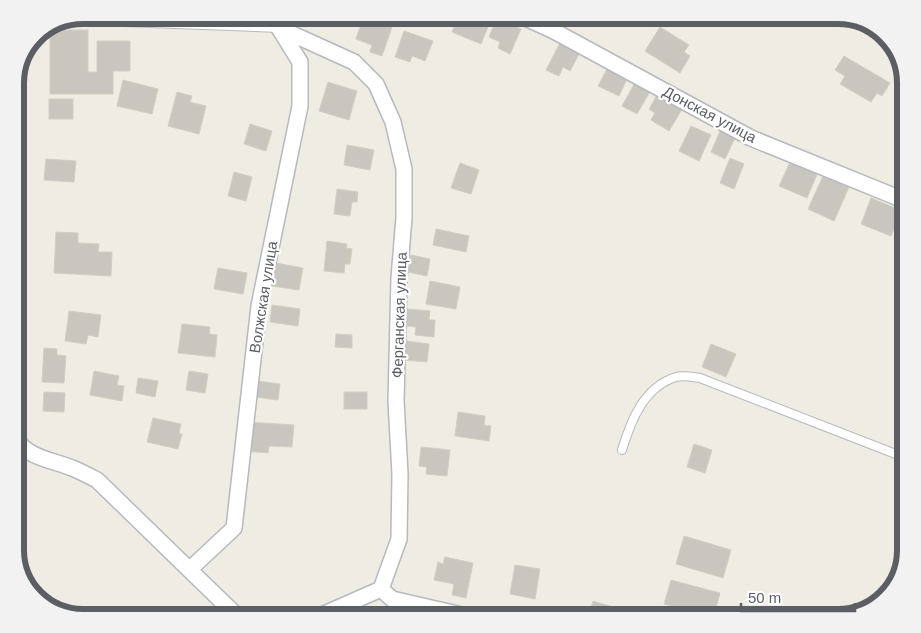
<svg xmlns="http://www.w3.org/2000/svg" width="921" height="633" font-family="Arial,sans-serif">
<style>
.building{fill:#c9c6c0;stroke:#d3cec2}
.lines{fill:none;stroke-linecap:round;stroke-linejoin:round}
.service-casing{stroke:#b6b9bd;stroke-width:10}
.minor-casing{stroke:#b6b9bd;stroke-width:18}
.service{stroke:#fff;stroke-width:8}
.minor{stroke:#fff;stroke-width:15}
.labels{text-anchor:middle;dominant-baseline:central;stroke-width:4.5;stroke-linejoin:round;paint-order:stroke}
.street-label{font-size:15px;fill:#5b5f64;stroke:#fff}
.rim{fill:none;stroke:#5b5f64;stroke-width:6}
</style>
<rect width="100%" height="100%" fill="#eeece3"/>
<!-- building -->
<g class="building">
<path d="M364 15 393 24 382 56 370 52 372 45 356 39Z"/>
<path d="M459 15H487L492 17 481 44 452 32Z"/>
<path d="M609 15H628L622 24Z"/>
<path d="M637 15H663L656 27Z"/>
<path d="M497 18 521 29 510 54 498 48 500 42 489 37Z"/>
<path d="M660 27 689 45 684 52 690 56 680 73 645 51Z"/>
<path d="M50 30H88V72H97V41H130V71H113V94H50Z"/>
<path d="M404 31 433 41 425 61 412 56 410 62 395 57Z"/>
<path d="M560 43 579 54 570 71 563 67 559 76 546 70Z"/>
<path d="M844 56 890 83 882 96 877 93 871 102 840 84 845 76 835 70Z"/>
<path d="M607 69 627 79 619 96 598 86Z"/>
<path d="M637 79 652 88 637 114 622 106Z"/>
<path d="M123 80 158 89 152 114 117 106Z"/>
<path d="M328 82 357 91 349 120 319 111Z"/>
<path d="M177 92 192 96 190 102 206 106 199 134 168 126Z"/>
<path d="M657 95 682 109 669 131 651 120 655 113 649 109Z"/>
<rect x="49" y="99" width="24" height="20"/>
<path d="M250 124 272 131 266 151 244 144Z"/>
<path d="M691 126 711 135 699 161 679 151Z"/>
<path d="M721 129 736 136 725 159 711 152Z"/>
<path d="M347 145 374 150 370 170 344 165Z"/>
<path d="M730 158 744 164 734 189 720 183Z"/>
<path d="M46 159 76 161 74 182 44 180Z"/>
<path d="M791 160 818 172 807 198 779 186Z"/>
<path d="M460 163 479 170 471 194 451 188Z"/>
<path d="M234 172 252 177 246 201 228 196Z"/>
<path d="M823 176 849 187 834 221 808 209Z"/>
<path d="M337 189 358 192 357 202H352L350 216 334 214Z"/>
<path d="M871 198 902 211 891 236 861 224Z"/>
<path d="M436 229 469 236 466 252 433 245Z"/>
<path d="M56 232 78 233V243L99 244 98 252H112L111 276 54 273Z"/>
<path d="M327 241 347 244 346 248 352 249 350 264H345L344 273 324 271Z"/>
<path d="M411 255 430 259 427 276 408 272Z"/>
<path d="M276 263 303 268 299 290 272 286Z"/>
<path d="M218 268 247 273 243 294 214 289Z"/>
<path d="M430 281 460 287 456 309 426 304Z"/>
<path d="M272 305 300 309 298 326 270 322Z"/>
<path d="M407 309 430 311 429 320H435L434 337 415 335 416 327 406 326Z"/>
<path d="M69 311 101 315 98 337 88 335 86 344 65 341Z"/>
<path d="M182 324 210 327 209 334 217 335 215 357 178 353Z"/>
<path d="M336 334 352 335V348L335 347Z"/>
<path d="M407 341 429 344 427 362 404 360Z"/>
<path d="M711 344 736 354 726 377 702 367Z"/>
<path d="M44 348 57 349V355L66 356 64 383 42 382Z"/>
<path d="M94 371 119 376 117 385 124 386 122 401 90 395Z"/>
<path d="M189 371 208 374 205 393 186 390Z"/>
<path d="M138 378 158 381 155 397 136 393Z"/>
<path d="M257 381 280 384 278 400 255 397Z"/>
<path d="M44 392 65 393 64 412 43 411Z"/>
<rect x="344" y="392" width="23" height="17"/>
<path d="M458 412 485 416 484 425 491 426 489 441 455 436Z"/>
<path d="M153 418 181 424 179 433 182 434 178 449 147 442Z"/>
<path d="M247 422 294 425 292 447 269 446 268 453 245 451Z"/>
<path d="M694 444 712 450 705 473 687 467Z"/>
<path d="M421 447 450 450 447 476 426 474 427 467 419 466Z"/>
<path d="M684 536 731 550 723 578 676 564Z"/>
<path d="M445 557 473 563 466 598 452 595 454 584 434 580 438 562 443 564Z"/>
<path d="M515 565 540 569 535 599 510 594Z"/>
<path d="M671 580 720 593 713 618H697L698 613 664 604Z"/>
<path d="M593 601 619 609 616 618H588Z"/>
<path d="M729 612 752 618H727Z"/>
<path d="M806 612 829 618H805Z"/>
</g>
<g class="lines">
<defs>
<g id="service">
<path d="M71 20 279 28"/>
<path d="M622 450C631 420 644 387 676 377 683 375 693 377 700 378L906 458"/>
</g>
<g id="minor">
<path d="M519 15 554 31 751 138 906 201"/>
<path d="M279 28 354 62 376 84 393 122 404 169V218L399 278 396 401 400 474 399 539 381 589 315 618"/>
<path d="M15 437C26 458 53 460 72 468 80 471 89 476 97 480L239 618"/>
<path d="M190 569 234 528 259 306 300 106V62L279 28 285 15"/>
<path d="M381 589 392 599 475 618"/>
</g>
</defs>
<!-- service casing -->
<use href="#service" class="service-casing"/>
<!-- minor casing -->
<use href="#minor" class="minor-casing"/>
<!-- service -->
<use href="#service" class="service"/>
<!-- minor -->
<use href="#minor" class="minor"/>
</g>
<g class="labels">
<!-- street labels -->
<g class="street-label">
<text transform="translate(710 114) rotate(28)">Донская улица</text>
<text transform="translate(263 297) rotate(-81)">Волжская улица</text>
<text transform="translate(399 315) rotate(-88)">Ферганская улица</text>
</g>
</g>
<!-- crop -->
<path d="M0 0H921V633H0ZM83 24H838A59 59 0 0 1 897 83V550A59 59 0 0 1 838 609H83A59 59 0 0 1 24 550V83A59 59 0 0 1 83 24Z" fill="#f2f2f3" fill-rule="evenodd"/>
<path class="rim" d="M83 24H838A59 59 0 0 1 897 83V550A59 59 0 0 1 838 609H83A59 59 0 0 1 24 550V83A59 59 0 0 1 83 24Z"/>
<!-- scale -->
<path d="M741 603v8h114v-8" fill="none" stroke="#5b5f64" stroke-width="2.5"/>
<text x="748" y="603" font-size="15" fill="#5b5f64" stroke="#ffffff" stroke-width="4" paint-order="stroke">50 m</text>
</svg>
